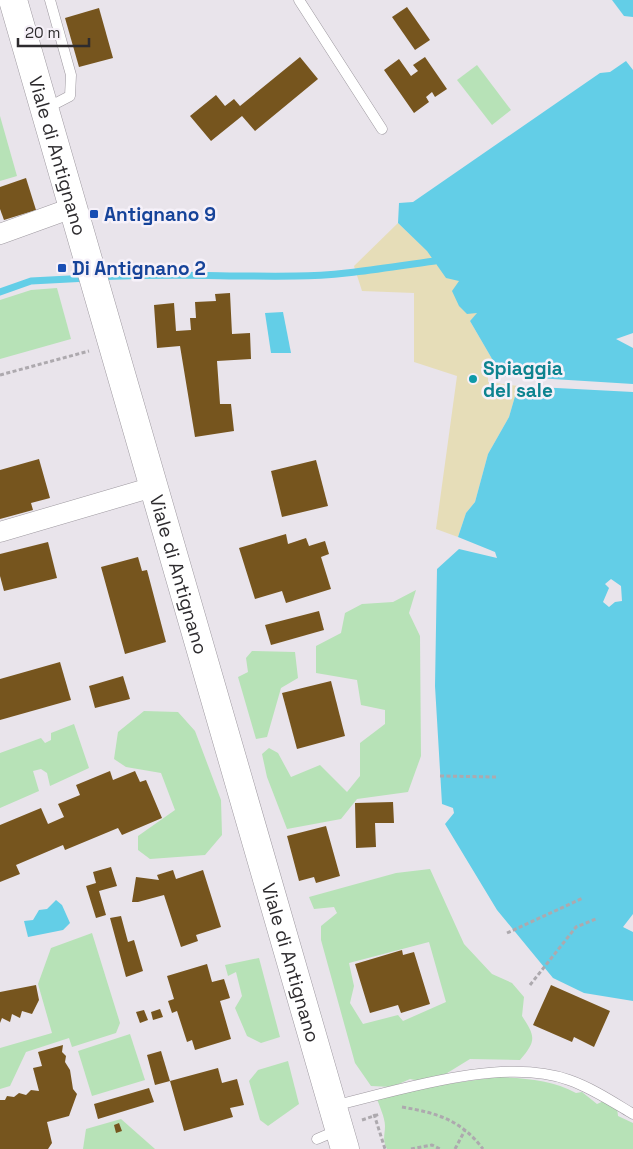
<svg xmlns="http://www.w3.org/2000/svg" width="633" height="1149" font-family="'Space Grotesk',sans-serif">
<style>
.green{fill:#b7e2b7;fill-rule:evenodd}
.sand{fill:#e6ddb8}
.water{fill:#63cee7;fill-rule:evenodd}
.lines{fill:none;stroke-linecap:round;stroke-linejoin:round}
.stream{stroke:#63cee7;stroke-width:7}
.building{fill:#76551e}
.lane-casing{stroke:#9e99a0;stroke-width:11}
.street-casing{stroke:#9e99a0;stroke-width:21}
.secondary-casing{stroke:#9e99a0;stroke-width:29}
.path{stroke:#ada9ae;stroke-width:3;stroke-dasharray:4 2.5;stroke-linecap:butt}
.lane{stroke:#fff;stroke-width:10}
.street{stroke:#fff;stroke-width:20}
.secondary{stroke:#fff;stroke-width:28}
.transit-dot{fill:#1a4fb4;stroke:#f6f1f9;stroke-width:2}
.culture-dot{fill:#0f9aa8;stroke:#f6f1f9;stroke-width:2}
.labels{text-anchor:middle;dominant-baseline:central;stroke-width:5;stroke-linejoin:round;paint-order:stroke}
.street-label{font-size:19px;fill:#2d2b2e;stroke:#f6f1f9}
.transit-label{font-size:19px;font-weight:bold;fill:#164399;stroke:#f6f1f9;text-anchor:start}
.culture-label{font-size:19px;font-weight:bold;fill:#0d838f;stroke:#f6f1f9;text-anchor:start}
</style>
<rect width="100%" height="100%" fill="#e9e4eb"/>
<!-- green -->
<g class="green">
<path d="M477 65 511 110 492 125 457 80Z"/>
<path d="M0 116 17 176 0 181Z"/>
<path d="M57 288 71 339 0 359V300L31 290Z"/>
<path d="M416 590 409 613 420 636 421 756 408 792 357 799 341 819 287 829 267 777 262 754 269 748 278 753 291 777 320 765 347 792 360 776V743L385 724V710L361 705 357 680 316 673V646L341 633 345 613 362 604 393 602Z"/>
<path d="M252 651 295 652 298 678 281 688 267 737 256 739 238 677 248 672 246 658Z"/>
<path d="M144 711 178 712 195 731 221 800 222 835 205 855 150 859 138 850V836L175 810 161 773 126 767 114 759 118 732Z"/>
<path d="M74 724 89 768 50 786 47 773 41 769 33 771 39 791 0 808V753L41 738 45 743 51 740V733Z"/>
<path d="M430 869 464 944 492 974 512 983 524 997 522 1016C536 1037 536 1041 520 1060L470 1059 431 1083 410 1079 392 1087 371 1086 355 1063 321 940V926L337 913 334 907 314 909 309 897 396 873ZM429 942 446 1002 403 1021 398 1015 363 1024 350 1003 354 986 349 963Z"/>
<path d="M92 933 120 1023 116 1033 72 1047 69 1038 26 1052 10 1086 0 1089V1048L52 1033 38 984 51 948Z"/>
<path d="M259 958 280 1037 261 1043 247 1036 235 1008 242 996 236 972 228 976 225 965Z"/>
<path d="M130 1034 145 1080 92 1096 78 1051Z"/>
<path d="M288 1061 299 1104 268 1126 260 1120 249 1081 258 1070Z"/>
<path d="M497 1077C523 1078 553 1080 576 1093L582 1092 597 1104 606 1100 617 1107 618 1116 633 1123V1149H387C382 1140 385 1134 385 1126 385 1117 379 1106 377 1098L433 1086Z"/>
<path d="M121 1119 155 1149H83L86 1129Z"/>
</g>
<!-- sand -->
<path class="sand" d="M398 223 459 281 478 313 470 321 502 376 488 375V382L518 386 509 417 488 454 475 502 466 513 458 537 436 529 457 376 414 362V293L362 291 354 266Z"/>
<!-- water -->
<g class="water">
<path d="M612 0H633V17L624 16Z"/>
<path d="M626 61 633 70V333L616 339 633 348V384L502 376 470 321 477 313 467 314 459 306 452 291 459 281 446 278 427 251 398 223 399 203 413 202 600 73 610 72Z"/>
<path d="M283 312 291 353H271L265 313Z"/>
<path d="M518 386 633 392V914L623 927 633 932V1001L584 993 553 978 497 910 445 824 454 813 453 808 442 804 435 686 437 569 459 549 497 558 495 552 458 537 466 513 475 502 488 454 509 417ZM611 579 621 586 622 601 615 602 609 607 603 602 609 588 605 584Z"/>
<path d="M56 900 62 905 70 923 63 930 28 937 24 921 33 920 39 910 47 909Z"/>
</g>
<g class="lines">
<!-- stream -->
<g class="stream">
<path d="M99 277C164 273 230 277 296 276 343 276 389 267 435 261"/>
<path d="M0 292 31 281 88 278"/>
</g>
</g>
<!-- building -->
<g class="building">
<path d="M407 7 430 40 415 50 392 17Z"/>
<path d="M99 8 113 58 79 67 65 18Z"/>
<path d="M300 57 318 79 255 131 242 116 211 141 190 116 216 95 225 106 234 99 240 106Z"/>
<path d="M425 57 447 89 435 97 432 92 426 97 429 102 414 113 384 70 399 59 411 76 418 71 413 65Z"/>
<path d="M26 178 36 210 4 220 0 209V187Z"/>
<path d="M230 293 232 334 250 333 251 359 217 361 220 404H231L234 431 195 437 180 346 157 348 154 305 174 303 176 331 191 330 190 318H196L195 302 216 301 215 294Z"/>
<path d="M39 459 50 498 31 503 33 510 0 519V470Z"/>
<path d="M316 460 328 506 282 517 271 471Z"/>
<path d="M286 534 288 544 306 538 309 546 325 541 329 554 321 557 331 589 286 603 282 591 255 599 239 548Z"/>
<path d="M48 542 57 578 4 591 0 576V554Z"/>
<path d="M138 557 142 571 147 570 166 642 125 654 101 567Z"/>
<path d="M319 611 324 630 271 645 265 625Z"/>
<path d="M60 662 71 700 0 720V679Z"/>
<path d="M123 676 130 699 95 708 89 686Z"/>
<path d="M331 681 345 736 297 749 282 693Z"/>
<path d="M110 771 113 780 135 771 140 782 146 780 162 818 122 835 118 828 65 850 63 845 16 865 20 874 0 882V825L41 808 48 824 64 817 58 804 80 795 76 785Z"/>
<path d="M393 802 394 823H375L376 847 356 848 355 803Z"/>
<path d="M326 826 340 876 316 883 314 877 299 881 287 836Z"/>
<path d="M111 867 117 886 99 891 106 915 96 918 86 886 96 883 93 872Z"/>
<path d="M173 870 176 879 203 870 221 927 196 935 198 941 181 947 164 895 138 902H132L136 877 159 880 157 875Z"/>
<path d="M121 916 128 942 134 940 143 971 126 977 110 918Z"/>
<path d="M402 950 403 955 414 952 430 1004 401 1013 398 1005 370 1013 355 964Z"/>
<path d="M207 964 212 982 224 979 230 998 220 1001 231 1039 195 1050 192 1040 187 1042 177 1011 172 1013 168 1001 174 999 167 976Z"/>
<path d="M36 985 39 1000 32 1014 22 1011 20 1018 12 1014 10 1022 2 1018 0 1023V992Z"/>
<path d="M551 985 610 1011 594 1047 574 1037 572 1042 533 1025Z"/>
<path d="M160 1009 163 1017 153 1020 151 1012Z"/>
<path d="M144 1010 148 1020 140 1023 136 1012Z"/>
<path d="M63 1045 62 1052 66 1056 65 1062 70 1070 73 1089 77 1094 69 1116 47 1122 52 1143 48 1149H0V1100H5L7 1096 14 1097 19 1093 26 1095 31 1090 39 1091 33 1068 42 1066 38 1052Z"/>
<path d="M161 1051 170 1081 155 1085 147 1055Z"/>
<path d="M218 1068 222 1083 237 1079 244 1105 230 1108 233 1117 184 1131 170 1081Z"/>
<path d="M149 1088 154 1102 98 1119 94 1104Z"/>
<path d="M119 1123 122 1131 116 1133 114 1125Z"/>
</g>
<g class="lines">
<defs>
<g id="lane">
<path d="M299 0 382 129"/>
<path d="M45 109 70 96 71 75 50 0"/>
<path d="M333 1106C400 1090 504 1056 569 1080 592 1088 613 1102 633 1114"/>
<path d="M317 1139 338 1130"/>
</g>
<g id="street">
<path d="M0 234 72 208"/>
<path d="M0 532 153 487"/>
</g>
<g id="secondary">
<path id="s1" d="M13 0 345 1149"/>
</g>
</defs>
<!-- lane casing -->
<use href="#lane" class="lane-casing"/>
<!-- street casing -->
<use href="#street" class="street-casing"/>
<!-- secondary casing -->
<use href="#secondary" class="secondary-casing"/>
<!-- path -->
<g class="path">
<path d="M0 375 89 351"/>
<path d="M440 776 496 777"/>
<path d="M507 933 583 898"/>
<path d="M530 985 576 927 596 919"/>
<path d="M402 1107C437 1113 461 1120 483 1149"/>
<path d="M374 1114 385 1149"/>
<path d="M362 1120 380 1114"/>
<path d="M411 1149 432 1145 440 1149"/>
<path d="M455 1149 465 1130"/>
</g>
<!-- lane -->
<use href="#lane" class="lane"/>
<!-- street -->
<use href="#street" class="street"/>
<!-- secondary -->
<use href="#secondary" class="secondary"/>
</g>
<!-- markers -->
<g class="transit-dot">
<rect x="89" y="209" width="10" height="10" rx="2.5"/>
<rect x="57" y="263" width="10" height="10" rx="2.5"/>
</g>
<circle class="culture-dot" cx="473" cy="379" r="5"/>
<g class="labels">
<!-- street labels -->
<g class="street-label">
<text stroke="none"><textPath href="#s1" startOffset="162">Viale di Antignano</textPath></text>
<text stroke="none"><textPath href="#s1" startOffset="598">Viale di Antignano</textPath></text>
<text stroke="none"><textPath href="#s1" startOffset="1002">Viale di Antignano</textPath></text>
</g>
<!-- transit labels -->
<g class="transit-label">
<text x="104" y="214">Antignano 9</text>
<text x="72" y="268">Di Antignano 2</text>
</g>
<!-- culture labels -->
<g class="culture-label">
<text x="483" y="368">Spiaggia<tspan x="483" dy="22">del sale</tspan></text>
</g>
</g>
<!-- scale -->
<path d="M18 38v8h71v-8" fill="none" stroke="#2d2b2e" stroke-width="2.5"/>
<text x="25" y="38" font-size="15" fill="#2d2b2e" stroke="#f6f1f9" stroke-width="4" paint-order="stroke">20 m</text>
</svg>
